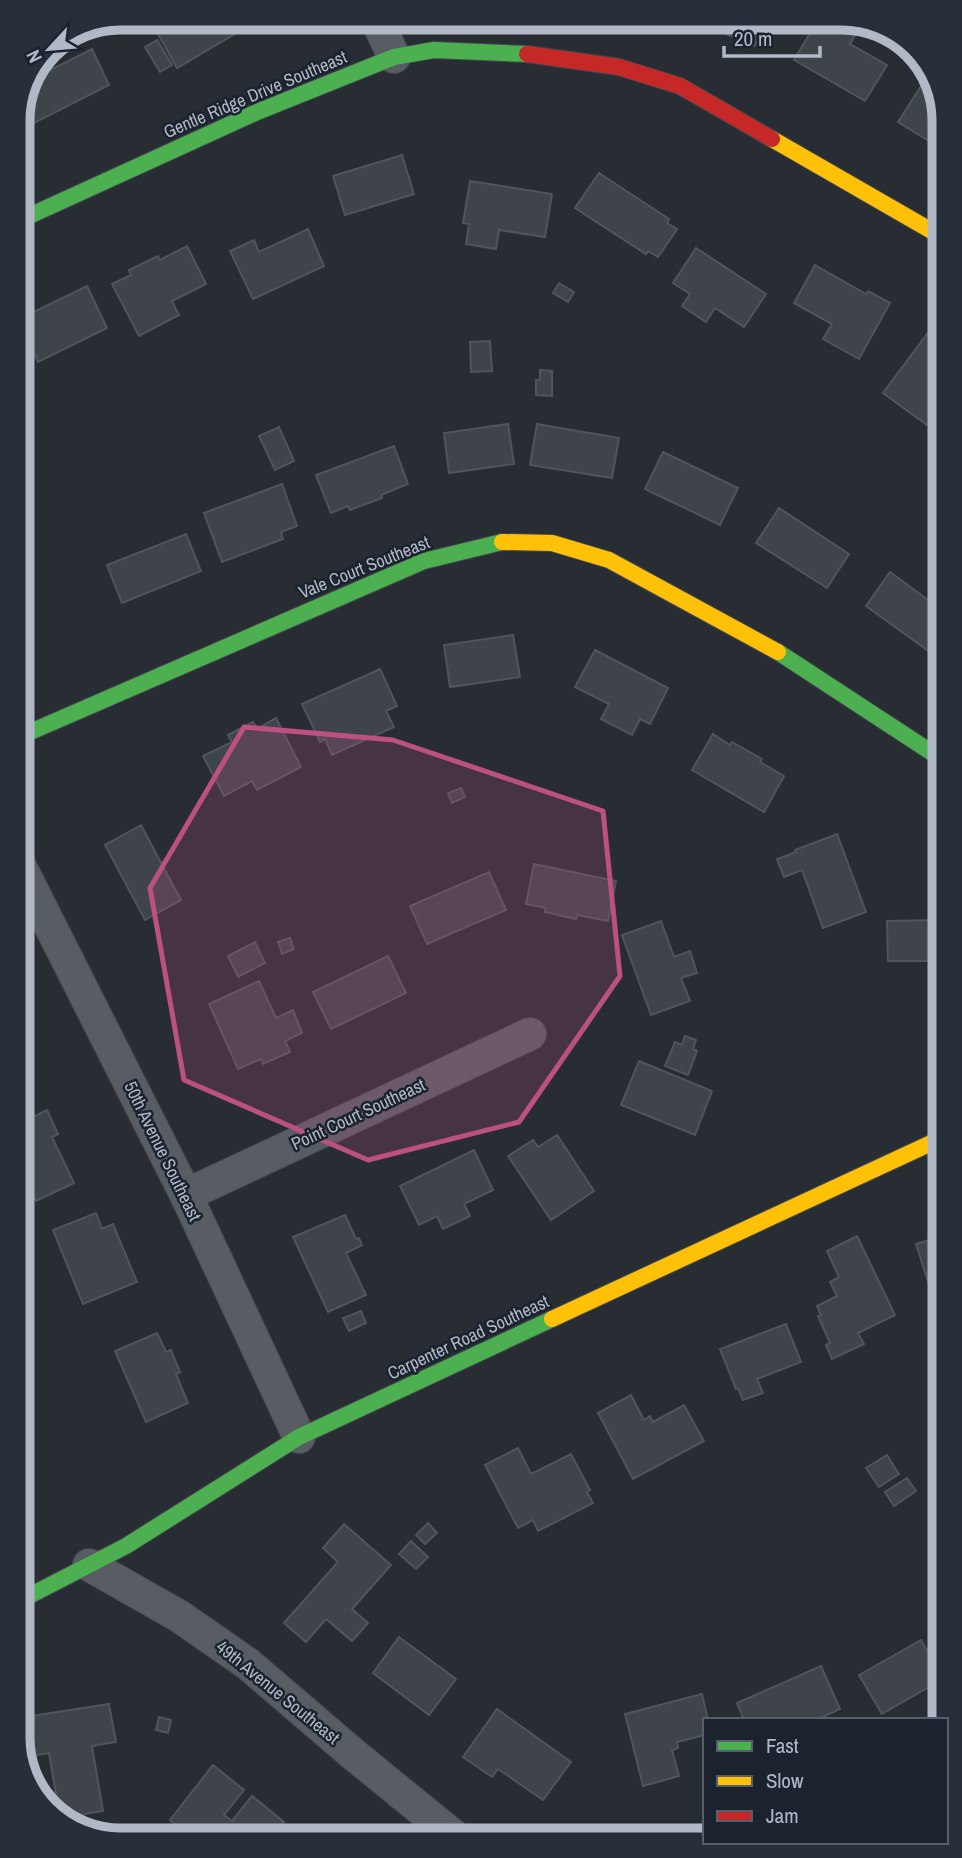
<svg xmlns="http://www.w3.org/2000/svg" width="962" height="1858" font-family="'Archivo Narrow',sans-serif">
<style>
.building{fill:#3f444b;stroke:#50545c;stroke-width:2}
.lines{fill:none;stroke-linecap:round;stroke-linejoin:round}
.street-casing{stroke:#44484d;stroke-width:34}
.fast-casing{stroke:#44484d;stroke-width:18}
.slow-casing{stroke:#44484d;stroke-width:18}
.jam-casing{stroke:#44484d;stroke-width:18}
.street{stroke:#585c63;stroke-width:32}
.fast{stroke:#4caf50;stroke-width:16}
.slow{stroke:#ffc107;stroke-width:16}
.jam{stroke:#c62828;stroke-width:16}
.marked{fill:#bc5081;fill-opacity:0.2;stroke:#bc5081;stroke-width:5;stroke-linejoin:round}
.labels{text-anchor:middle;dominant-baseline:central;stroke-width:5;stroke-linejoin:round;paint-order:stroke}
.street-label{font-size:18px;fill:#b1b9c7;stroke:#1b232f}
.rim{fill:none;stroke:#b1b9c7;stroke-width:9}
</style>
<rect width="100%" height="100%" fill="#282d34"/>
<!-- building -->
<g class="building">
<path d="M182 18H246L250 25 177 68 157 32Z"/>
<path d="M687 18H767L755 46Z"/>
<path d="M833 18H837L858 30 850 44 887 65 865 101 794 60 816 23 826 29Z"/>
<path d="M157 40 172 65 160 72 145 47Z"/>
<path d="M92 49 109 85 34 123 23 102 34 78Z"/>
<path d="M923 83 937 91V146L898 122Z"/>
<path d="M402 155 414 194 345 215 333 176Z"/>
<path d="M599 173 669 219 667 223 677 229 658 257 648 251 646 254 575 208Z"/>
<path d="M470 181 552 194 545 237 499 230 496 249 466 244 469 224 463 223Z"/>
<path d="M308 229 324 266 253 299 230 251 254 240 259 252Z"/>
<path d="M187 246 206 284 172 301 179 315 139 336 112 284 131 275 129 270 158 256 160 260Z"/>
<path d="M696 248 766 294 744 327 715 308 706 322 682 306 690 294 673 283Z"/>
<path d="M815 265 866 294 868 291 890 303 859 359 823 339 832 324 794 303Z"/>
<path d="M559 283 574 292 568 302 553 293Z"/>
<path d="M87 286 107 328 38 362 19 319Z"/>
<path d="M930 330 938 336V410L927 425 883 393Z"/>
<path d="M490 341 492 371 471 372 470 342Z"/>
<path d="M540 370 552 371V396L536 395V380H540Z"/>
<path d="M508 424 514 464 449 473 444 433Z"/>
<path d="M537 424 619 438 612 478 530 465Z"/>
<path d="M279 427 294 461 275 470 259 436Z"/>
<path d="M394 446 408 484 381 495 382 498 350 510 348 506 331 513 316 475Z"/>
<path d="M663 452 738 488 720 525 645 489Z"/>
<path d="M282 484 297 526 281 532 283 539 222 562 204 513Z"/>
<path d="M779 508 849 554 827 588 756 543Z"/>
<path d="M186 534 201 571 122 603 107 565Z"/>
<path d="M890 572 939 608V648L934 655 866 606Z"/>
<path d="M513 635 520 677 450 687 444 645Z"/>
<path d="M595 650 668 688 650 724 640 719 632 735 601 719 609 704 575 687Z"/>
<path d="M380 669 397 706 386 711 394 727 332 755 325 739 320 742 302 704Z"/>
<path d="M276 718 301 767 257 790 252 781 224 796 203 756 232 742 228 735 253 722 257 729Z"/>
<path d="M713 734 730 745 732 742 762 759 760 762 784 776 764 812 692 770Z"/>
<path d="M461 788 465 797 452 803 448 793Z"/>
<path d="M141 825 181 900 145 920 105 845Z"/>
<path d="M837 834 866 912 823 928 802 870 784 877 777 859 796 852 795 850Z"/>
<path d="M534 864 616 881 608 921 577 915 576 919 545 912 546 908 526 904Z"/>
<path d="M489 872 506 910 427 944 410 906Z"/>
<path d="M941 920V961H888L887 921Z"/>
<path d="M661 921 674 957 690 951 697 973 681 978 690 1001 651 1015 622 935Z"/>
<path d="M290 938 294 949 282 954 278 942Z"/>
<path d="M255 942 265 963 238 977 228 956Z"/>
<path d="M388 956 406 993 331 1029 313 992Z"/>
<path d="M259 981 276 1018 293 1010 302 1033 285 1041 290 1052 263 1064 261 1059 238 1069 209 1004Z"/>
<path d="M685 1036 696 1040 693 1049 697 1051 688 1075 665 1066 675 1042 682 1045Z"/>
<path d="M22 1060 32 1080 22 1085Z"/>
<path d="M639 1061 712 1091 695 1135 621 1105Z"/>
<path d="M47 1110 58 1134 52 1137 74 1183 36 1201 23 1174 22 1122Z"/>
<path d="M557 1135 594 1191 551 1220 508 1156 533 1140 538 1147Z"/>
<path d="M474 1150 493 1190 464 1204 470 1216 443 1229 437 1216 419 1225 400 1186Z"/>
<path d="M96 1213 102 1229 113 1224 137 1282 83 1304 53 1230Z"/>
<path d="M345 1215 356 1239 359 1238 362 1245 346 1253 366 1295 328 1312 293 1237Z"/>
<path d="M857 1236 895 1315 858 1333 864 1344 832 1359 826 1345 830 1343 818 1316 821 1315 817 1306 837 1296 830 1282 839 1277 827 1251Z"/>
<path d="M942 1236V1288L931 1291 916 1244Z"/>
<path d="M361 1311 366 1323 349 1331 343 1318Z"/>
<path d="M786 1324 801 1362 757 1379 763 1393 743 1400 738 1388 736 1389 720 1349Z"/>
<path d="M157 1333 166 1352 171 1350 180 1372 176 1374 188 1403 146 1422 115 1351Z"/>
<path d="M631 1395 644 1420 650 1416 653 1422 684 1405 704 1441 633 1479 598 1413Z"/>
<path d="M518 1448 531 1474 571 1454 590 1490 587 1492 593 1503 538 1531 533 1520 518 1528 485 1465Z"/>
<path d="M887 1455 899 1474 879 1487 866 1468Z"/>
<path d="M907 1478 916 1491 894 1506 885 1492Z"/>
<path d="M428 1523 437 1533 425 1544 416 1535Z"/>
<path d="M344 1524 391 1565 352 1609 368 1623 352 1641 326 1619 306 1642 284 1623 338 1562 323 1548Z"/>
<path d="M411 1541 428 1557 416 1569 399 1554Z"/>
<path d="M399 1637 456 1679 429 1715 373 1673Z"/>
<path d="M921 1640 943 1679 882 1714 859 1675Z"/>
<path d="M821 1666 840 1709 816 1720H744L737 1703Z"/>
<path d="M702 1694 708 1720H705V1735L677 1742 678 1748 672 1750 679 1776 643 1786 625 1714Z"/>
<path d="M109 1704 116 1742 92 1746 103 1811 60 1818 49 1753 25 1757V1717Z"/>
<path d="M497 1709 571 1762 543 1800 498 1769 492 1777 463 1757Z"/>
<path d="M159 1717 171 1720 168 1733 156 1730Z"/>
<path d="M213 1765 244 1790 224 1815 232 1821 252 1796 284 1822 271 1839H194L170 1820Z"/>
</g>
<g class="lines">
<defs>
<g id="street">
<path d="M376 18 394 57"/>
<path d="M21 868 186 1195 299 1437"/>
<path d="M186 1195 530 1034"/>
<path d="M89 1565 179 1616 248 1664 353 1754 455 1837"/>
</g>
<g id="fast">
<path d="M18 221 257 112 394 57 434 50 527 54"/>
<path d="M778 652 940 758"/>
<path d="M21 736 424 561 502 542"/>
<path d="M25 1598 126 1546 299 1437 552 1319"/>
</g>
<g id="slow">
<path d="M772 139 937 234"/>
<path d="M502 542 552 543 609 560 778 652"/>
<path d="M552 1319 942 1138"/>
</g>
<path id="jam" d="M527 54 619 67 680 86 772 139"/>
</defs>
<!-- street casing -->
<use href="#street" class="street-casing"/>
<!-- fast casing -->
<use href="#fast" class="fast-casing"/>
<!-- slow casing -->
<use href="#slow" class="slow-casing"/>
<!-- jam casing -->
<use href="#jam" class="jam-casing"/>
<!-- street -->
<use href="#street" class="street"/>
<!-- fast -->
<use href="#fast" class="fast"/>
<!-- slow -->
<use href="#slow" class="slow"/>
<!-- jam -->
<use href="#jam" class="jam"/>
</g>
<!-- marked area -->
<path class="marked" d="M244 727 393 740 603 811 620 976 519 1122 368 1160 184 1080 150 888Z"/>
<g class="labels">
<!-- street labels -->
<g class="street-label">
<text transform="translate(255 94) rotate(-23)">Gentle Ridge Drive Southeast</text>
<text transform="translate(364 567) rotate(-22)">Vale Court Southeast</text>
<text transform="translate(358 1114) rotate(-25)">Point Court Southeast</text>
<text transform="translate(163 1151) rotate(64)">50th Avenue Southeast</text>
<text transform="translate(468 1337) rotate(-25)">Carpenter Road Southeast</text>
<text transform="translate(278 1692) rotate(39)">49th Avenue Southeast</text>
</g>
</g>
<!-- crop -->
<path d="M0 0H962V1858H0ZM120 30H842A90 90 0 0 1 932 120V1738A90 90 0 0 1 842 1828H120A90 90 0 0 1 30 1738V120A90 90 0 0 1 120 30Z" fill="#272f3b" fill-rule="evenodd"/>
<path class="rim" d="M120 30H842A90 90 0 0 1 932 120V1738A90 90 0 0 1 842 1828H120A90 90 0 0 1 30 1738V120A90 90 0 0 1 120 30Z"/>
<!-- legend -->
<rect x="703" y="1718" width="245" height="126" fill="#1b232f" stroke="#575f6c" stroke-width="2"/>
<rect x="717" y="1741" width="35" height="10" fill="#4caf50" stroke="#575f6c" stroke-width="2"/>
<text x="766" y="1753" font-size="21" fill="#b1b9c7">Fast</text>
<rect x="717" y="1776" width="35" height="10" fill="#ffc107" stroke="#575f6c" stroke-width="2"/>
<text x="766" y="1788" font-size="21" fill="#b1b9c7">Slow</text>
<rect x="717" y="1811" width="35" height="10" fill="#c62828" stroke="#575f6c" stroke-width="2"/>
<text x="766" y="1823" font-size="21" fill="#b1b9c7">Jam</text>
<!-- north arrow -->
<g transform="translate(49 49) rotate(244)" stroke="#1b232f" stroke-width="5" paint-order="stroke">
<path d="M0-5L12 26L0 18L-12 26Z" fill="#b1b9c7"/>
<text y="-10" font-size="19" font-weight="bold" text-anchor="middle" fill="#b1b9c7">N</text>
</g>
<!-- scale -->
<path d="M724 46v10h96v-10" fill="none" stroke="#b1b9c7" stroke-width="3.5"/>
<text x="734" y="46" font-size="21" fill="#b1b9c7" stroke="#1b232f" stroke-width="5" paint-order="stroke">20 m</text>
</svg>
